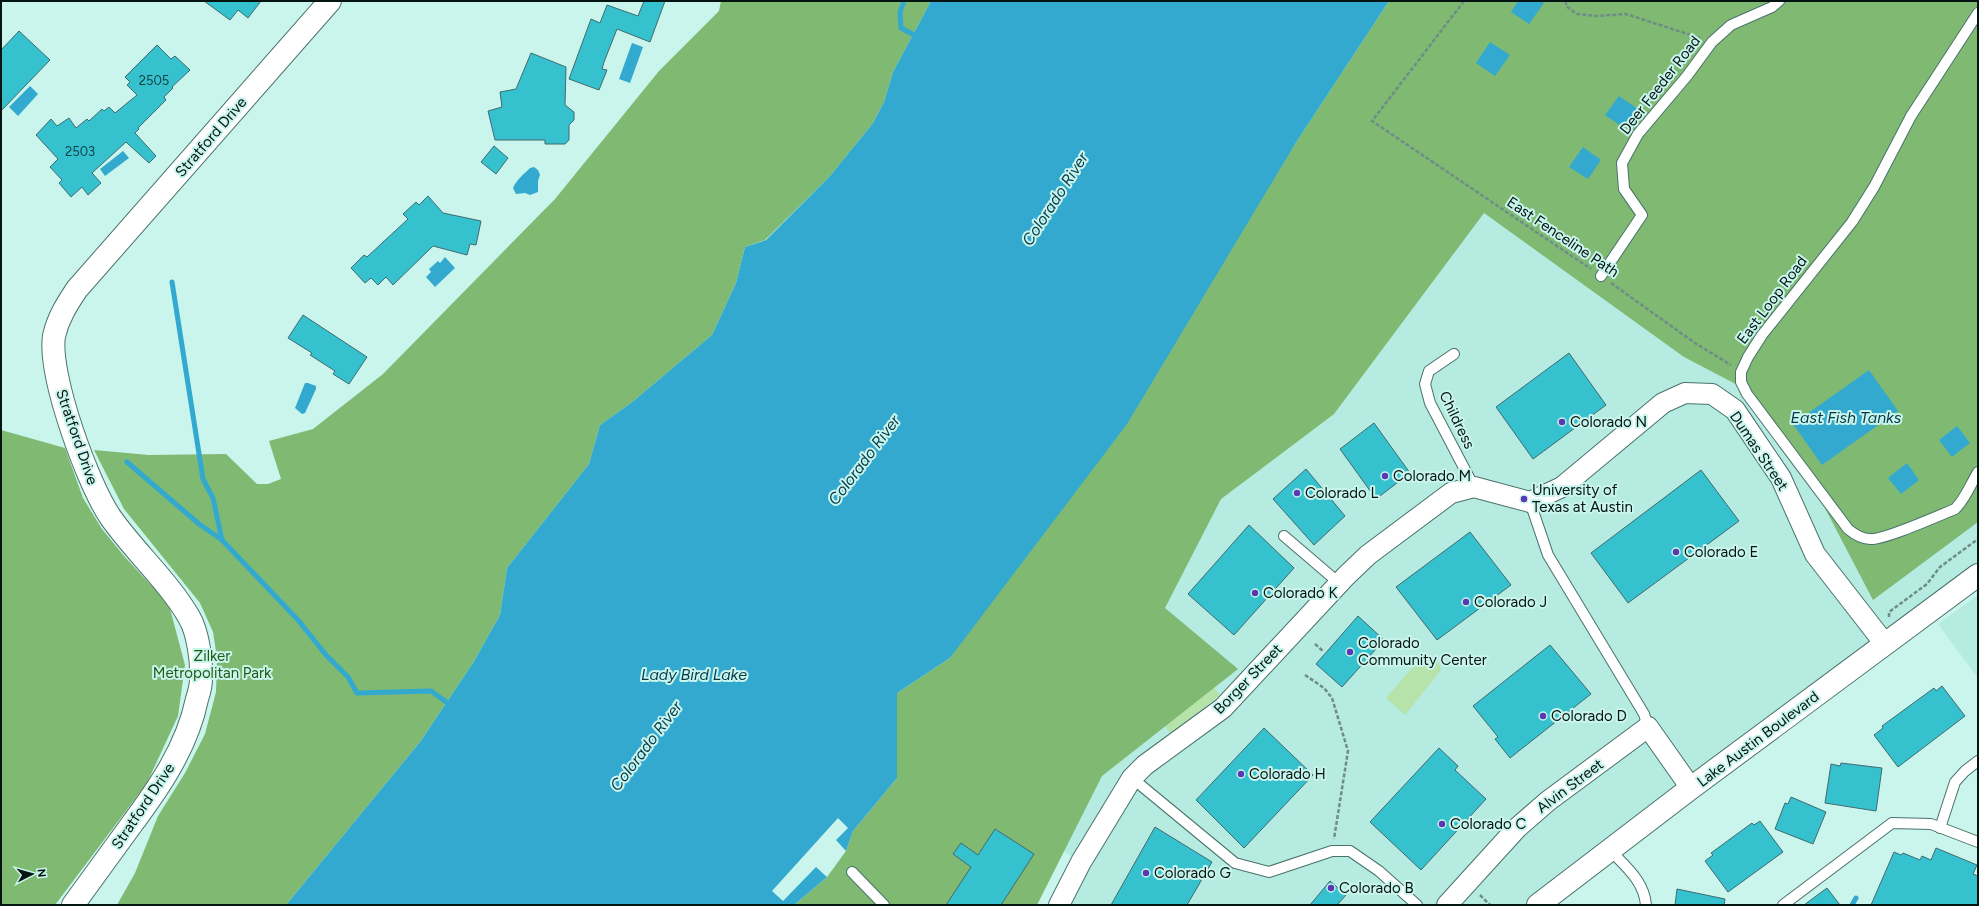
<svg xmlns="http://www.w3.org/2000/svg" width="1979" height="906" font-family="Figtree,sans-serif">
<style>
.built{fill:#b5ebe1}
.green{fill:#b5e3aa}
.forest{fill:#7fb972}
.water{fill:#34a9d0}
.lines{fill:none;stroke-linecap:round;stroke-linejoin:round}
.stream{stroke:#34a9d0;stroke-width:5}
.building{fill:#35c1cd;stroke:#416b6f}
.service-casing{stroke:#4a726b;stroke-width:12}
.minor-casing{stroke:#4a726b;stroke-width:22}
.tertiary-casing{stroke:#4a726b;stroke-width:24}
.secondary-casing{stroke:#4a726b;stroke-width:24}
.path{stroke:#6e8d87;stroke-width:2.5;stroke-dasharray:4 2;stroke-linecap:butt}
.service{stroke:#fff;stroke-width:10}
.minor{stroke:#fff;stroke-width:20}
.tertiary{stroke:#fff;stroke-width:22}
.secondary{stroke:#fff;stroke-width:22}
.poi-dot{fill:#5839b1;stroke:#c9f5ed;stroke-width:1.5}
.labels{text-anchor:middle;dominant-baseline:central;stroke-width:4;stroke-linejoin:round;paint-order:stroke}
.number-label{font-size:13px;fill:#103f40}
.street-label{font-size:15px;fill:#041411;stroke:#c9f5ed}
.poi-label{font-size:15px;fill:#041411;stroke:#c9f5ed;text-anchor:start}
.park-label{font-size:15px;fill:#225913;stroke:#c9f5ed}
.water-label{font-size:16px;font-style:italic;fill:#043949;stroke:#c9f5ed}
</style>
<rect width="100%" height="100%" fill="#c9f5ed"/>
<!-- built -->
<g class="built">
<path d="M1389 1H1978V575L1538 905H1059L1081 862 897 745Z"/>
<path d="M1978 595V678L1938 624Z"/>
</g>
<!-- green -->
<g class="green">
<path d="M1429 654 1439 663 1441 670 1405 715 1386 698 1423 655Z"/>
<path d="M1190 658 1220 695 1171 734 1142 697Z"/>
</g>
<!-- forest -->
<g class="forest">
<path d="M721 1H931L893 72 884 102 873 123 830 176 765 240 745 247 736 283 712 335 631 403 600 425 589 464 507 568 500 615 473 663 420 742 286 905H117L135 873 158 816 185 773 205 734 216 692 217 658 213 632 200 603 124 509 94 450 149 455 226 454 257 484H268L281 479 269 441 313 429 383 374 555 199 659 71 719 11Z"/>
<path d="M1389 1H1978V522L1873 600 1815 489 1749 391 1684 357 1484 213 1334 414 1221 499 1165 608 1238 669 1102 776 1037 905H794L827 877 846 851 853 831 897 778V693L950 658 1295 144Z"/>
<path d="M1 430 65 448 83 498 102 529 124 556 169 605 185 665 178 716 147 783 55 905H1Z"/>
</g>
<!-- water -->
<g class="water">
<path d="M931 1H1389L1295 144 1127 424 950 658 897 693V778L853 831 846 851 836 840 848 828 838 818 772 891 783 901 816 867 827 877 794 905H286L420 742 473 663 500 615 507 568 589 464 600 425 631 403 712 335 736 283 745 247 766 240 830 176 873 123 884 102 893 72Z"/>
<path d="M1518 1H1541L1544 3 1529 24 1511 12Z"/>
<path d="M1490 42 1510 55 1495 76 1476 63Z"/>
<path d="M632 43 643 47 630 83 619 79Z"/>
<path d="M30 86 38 94 18 116 9 107Z"/>
<path d="M1619 96 1638 109 1624 128 1605 115Z"/>
<path d="M1583 147 1601 160 1588 179 1569 167Z"/>
<path d="M123 151 129 158 105 176 100 169Z"/>
<path d="M534 167 538 170 540 175 538 181V192L530 195 525 193 516 194 513 188C517 179 524 174 530 168Z"/>
<path d="M445 257 455 268 435 287 426 277 431 272 429 269 438 261 440 263Z"/>
<path d="M1869 370 1898 411 1822 465 1793 424Z"/>
<path d="M305 383H308L316 386V389L305 413 302 414 295 408Z"/>
<path d="M1957 426 1970 443 1952 457 1939 440Z"/>
<path d="M1907 463 1919 480 1901 494 1888 478Z"/>
</g>
<g class="lines">
<!-- stream -->
<g class="stream">
<path d="M904 1 900 12 901 28 918 37"/>
<path d="M172 282 203 479 213 498 222 540 298 620 326 655 348 677 357 693 431 691 452 706"/>
<path d="M127 462 199 524 222 540"/>
<path d="M1852 905 1856 898"/>
</g>
</g>
<!-- building -->
<g class="building">
<path d="M204 1H261L248 18 238 10 230 20Z"/>
<path d="M644 1H665L650 42 617 29 604 62 602 69 607 70 599 90 569 79 591 19 600 23 607 5 638 16Z"/>
<path d="M19 31 50 60 1 111V50Z"/>
<path d="M157 45 171 59 175 56 190 70 172 87 173 88 164 97 166 100 138 128 139 129 135 133 156 156 149 163 126 142 92 173 101 183 88 195 82 187 71 197 59 183 62 180 50 167 58 159 36 135 51 119 57 126 69 118 76 128 87 119 89 121 102 109 104 111 109 107 115 113 137 95 127 85 130 82 125 77Z"/>
<path d="M531 53 566 67 565 105 574 112V120L569 125V140L565 144H545V140H495L488 111 502 107 500 92 516 89Z"/>
<path d="M494 146 508 158 496 174 481 162Z"/>
<path d="M428 196 443 213 481 221 476 245 470 244 467 255 433 246 393 285 386 277 378 285 371 278 365 283 351 268 364 255 367 257 408 219 403 214 416 202 419 205Z"/>
<path d="M303 315 367 357 349 384 333 374 335 371 310 355 312 353 288 338Z"/>
<path d="M1569 353 1606 405 1533 459 1496 407Z"/>
<path d="M1374 423 1410 473 1376 499 1340 449Z"/>
<path d="M1306 469 1345 516 1314 545 1273 499Z"/>
<path d="M1701 470 1739 521 1628 603 1591 553Z"/>
<path d="M1249 525 1294 568 1234 635 1188 594Z"/>
<path d="M1470 532 1511 585 1437 640 1396 587Z"/>
<path d="M1358 616 1384 640 1342 687 1316 664Z"/>
<path d="M1550 645 1591 694 1510 758 1495 739 1498 737 1473 706Z"/>
<path d="M1942 686 1965 716 1898 767 1874 735 1883 728 1882 726 1934 688 1936 691Z"/>
<path d="M1264 728 1313 775 1244 848 1196 800Z"/>
<path d="M1439 748 1458 766 1455 770 1486 799 1421 870 1370 822Z"/>
<path d="M1841 763 1882 768 1876 811 1825 803 1831 764 1840 766Z"/>
<path d="M1791 797 1826 812 1813 844 1775 829 1785 803 1788 804Z"/>
<path d="M1760 821 1783 852 1728 892 1705 861 1713 855 1711 853 1752 823 1754 825Z"/>
<path d="M1155 827 1212 862 1187 905H1111Z"/>
<path d="M995 829 1034 854 1001 905H946L971 867 953 854 961 843 978 855Z"/>
<path d="M1936 848 1977 865 1973 874 1978 876V905H1871L1894 852 1901 855 1903 853 1920 860 1922 856 1931 860Z"/>
<path d="M1330 881 1346 895 1337 905H1310Z"/>
<path d="M1827 888 1840 905H1804Z"/>
<path d="M1677 889 1725 899 1724 905H1675Z"/>
</g>
<g class="lines">
<defs>
<g id="service">
<path d="M1978 13 1911 116 1874 187 1852 222 1762 335 1748 357 1741 372V382L1747 394 1848 529C1854 534 1862 539 1870 539 1882 541 1940 515 1955 509 1966 498 1970 485 1978 472"/>
<path d="M1601 276 1642 215 1624 189 1622 163 1638 134 1687 76 1712 42 1731 25 1772 7 1779 1"/>
<path d="M1454 354 1429 371 1425 384 1430 403 1474 487"/>
<path d="M1530 502 1548 555 1644 714 1648 727"/>
<path d="M1284 536 1339 583"/>
<path d="M1132 778 1235 863 1269 872 1332 851H1350L1379 871 1417 905"/>
<path d="M1940 828 1955 782 1965 771 1978 761"/>
<path d="M1610 850C1626 867 1644 881 1646 905"/>
<path d="M852 872 884 905"/>
<path d="M1783 905 1892 823 1931 824 1978 842"/>
</g>
<g id="minor">
<path d="M1059 905 1081 862 1132 778 1145 765 1223 708 1346 576 1368 555 1451 493 1474 487 1530 502 1562 487 1663 403 1685 393 1712 394 1735 410 1781 478 1815 554 1885 644"/>
<path d="M1447 905 1517 828 1548 801 1648 727 1691 788"/>
</g>
<path id="tertiary" d="M73 905C92 879 110 854 129 828 158 789 187 748 197 699 199 693 201 685 201 679 202 662 198 632 189 617 168 581 135 552 111 518 88 485 48 375 54 336 58 318 67 304 77 289L330 1"/>
<path id="secondary" d="M1538 905 1691 788 1978 575"/>
</defs>
<!-- service casing -->
<use href="#service" class="service-casing"/>
<!-- minor casing -->
<use href="#minor" class="minor-casing"/>
<!-- tertiary casing -->
<use href="#tertiary" class="tertiary-casing"/>
<!-- secondary casing -->
<use href="#secondary" class="secondary-casing"/>
<!-- path -->
<g class="path">
<path d="M1464 1 1372 121 1591 269"/>
<path d="M1566 1V6L1577 14 1597 16 1626 14 1700 38"/>
<path d="M1611 283 1695 343 1731 365"/>
<path d="M1889 617V612L1927 584 1940 567 1978 539"/>
<path d="M1315 644 1324 652"/>
<path d="M1305 675 1324 688 1332 698 1348 751 1334 839"/>
<path d="M1480 895 1490 905"/>
</g>
<!-- service -->
<use href="#service" class="service"/>
<!-- minor -->
<use href="#minor" class="minor"/>
<!-- tertiary -->
<use href="#tertiary" class="tertiary"/>
<!-- secondary -->
<use href="#secondary" class="secondary"/>
</g>
<!-- markers -->
<g class="poi-dot">
<circle cx="1562" cy="422" r="4"/>
<circle cx="1385" cy="476" r="4"/>
<circle cx="1297" cy="493" r="4"/>
<circle cx="1524" cy="499" r="4"/>
<circle cx="1676" cy="552" r="4"/>
<circle cx="1255" cy="593" r="4"/>
<circle cx="1466" cy="602" r="4"/>
<circle cx="1350" cy="652" r="4"/>
<circle cx="1543" cy="716" r="4"/>
<circle cx="1241" cy="774" r="4"/>
<circle cx="1442" cy="824" r="4"/>
<circle cx="1146" cy="873" r="4"/>
<circle cx="1331" cy="888" r="4"/>
</g>
<g class="labels">
<!-- number labels -->
<g class="number-label">
<text x="154" y="80">2505</text>
<text x="80" y="151">2503</text>
</g>
<!-- street labels -->
<g class="street-label">
<text transform="translate(1660 85) rotate(-52)">Deer Feeder Road</text>
<text transform="translate(211 137) rotate(-49)">Stratford Drive</text>
<text transform="translate(1563 237) rotate(34)">East Fenceline Path</text>
<text transform="translate(1772 300) rotate(-53)">East Loop Road</text>
<text transform="translate(1457 420) rotate(64)">Childress</text>
<text transform="translate(77 437) rotate(71)">Stratford Drive</text>
<text transform="translate(1759 451) rotate(56)">Dumas Street</text>
<text transform="translate(1248 679) rotate(-46)">Borger Street</text>
<text transform="translate(1758 739) rotate(-37)">Lake Austin Boulevard</text>
<text transform="translate(1570 786) rotate(-37)">Alvin Street</text>
<text transform="translate(143 806) rotate(-56)">Stratford Drive</text>
</g>
<!-- poi labels -->
<g class="poi-label">
<text x="1570" y="422">Colorado N</text>
<text x="1393" y="476">Colorado M</text>
<text x="1532" y="490">University of<tspan x="1532" dy="17">Texas at Austin</tspan></text>
<text x="1305" y="493">Colorado L</text>
<text x="1684" y="552">Colorado E</text>
<text x="1263" y="593">Colorado K</text>
<text x="1474" y="602">Colorado J</text>
<text x="1358" y="643">Colorado<tspan x="1358" dy="17">Community Center</tspan></text>
<text x="1551" y="716">Colorado D</text>
<text x="1249" y="774">Colorado H</text>
<text x="1450" y="824">Colorado C</text>
<text x="1154" y="873">Colorado G</text>
<text x="1339" y="888">Colorado B</text>
</g>
<!-- park labels -->
<g class="park-label">
<text x="212" y="656">Zilker<tspan x="212" dy="17">Metropolitan Park</tspan></text>
</g>
<!-- water labels -->
<g class="water-label">
<text transform="translate(1055 199) rotate(-57)">Colorado River</text>
<text x="1846" y="417">East Fish Tanks</text>
<text transform="translate(864 460) rotate(-53)">Colorado River</text>
<text x="694" y="674">Lady Bird Lake</text>
<text transform="translate(646 746) rotate(-53)">Colorado River</text>
</g>
</g>
<!-- border -->
<rect width="1979" height="906" fill="none" stroke="#041411" stroke-width="4"/>
<!-- north arrow -->
<g transform="translate(32 874) rotate(84)" stroke="#c9f5ed" stroke-width="3" paint-order="stroke">
<path d="M0-3L7 15L0 10L-7 15Z" fill="#041411"/>
<text y="-6" font-size="11" font-weight="bold" text-anchor="middle" fill="#041411">N</text>
</g>
</svg>
